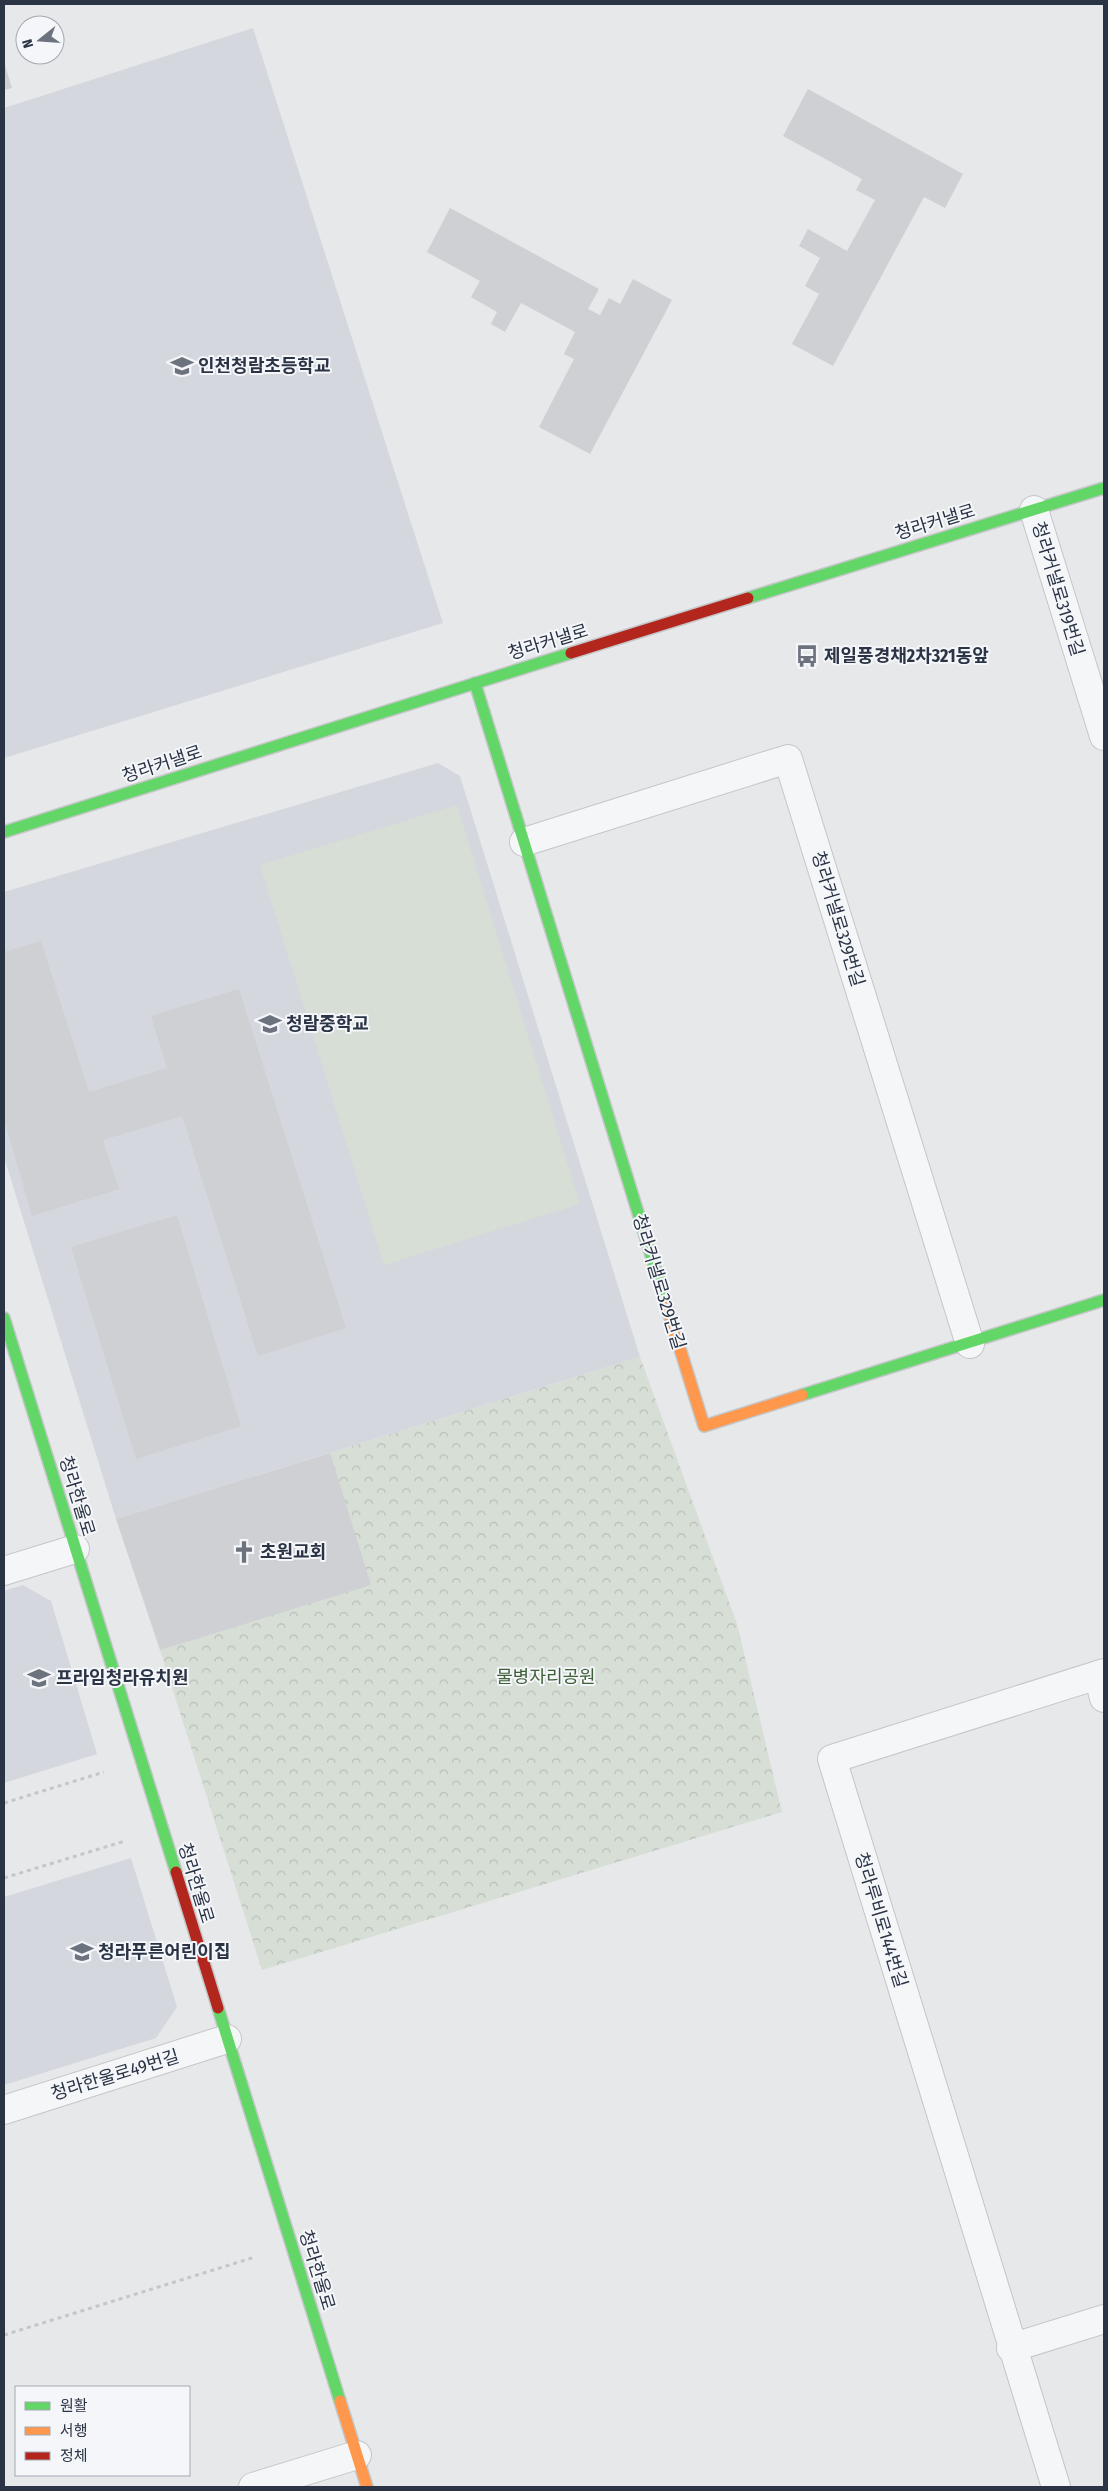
<svg xmlns="http://www.w3.org/2000/svg" width="1108" height="2491" font-family="'Fira Sans Condensed','Noto Sans KR',sans-serif">
<style>
.built{fill:#d4d7dd}
.park{fill:url(#park-crowns)}
.pitch{fill:#d6ded6}
.building{fill:#ced0d3}
.lines{fill:none;stroke-linecap:round;stroke-linejoin:round}
.street-casing{stroke:#c4c6c8;stroke-width:30}
.fast-casing{stroke:#c4c6c8;stroke-width:14}
.slow-casing{stroke:#c4c6c8;stroke-width:14}
.jam-casing{stroke:#c4c6c8;stroke-width:14}
.path{stroke:#c5c6ca;stroke-width:3;stroke-dasharray:4 4;stroke-linecap:butt}
.street{stroke:#f5f6f7;stroke-width:28}
.fast{stroke:#63d668;stroke-width:11}
.slow{stroke:#ff974d;stroke-width:11}
.jam{stroke:#b3261e;stroke-width:11}
.labels{text-anchor:middle;dominant-baseline:central;stroke-width:4;stroke-linejoin:round;paint-order:stroke}
.poi-label{font-size:18px;font-weight:bold;fill:#2b3445;stroke:#f4f6f9;text-anchor:start}
.street-label{font-size:18px;fill:#2b3445;stroke:#f4f6f9}
.park-label{font-size:18px;fill:#3f6138;stroke:#f4f6f9}
</style>
<defs>
<pattern id="park-crowns" width="20" height="18" patternUnits="userSpaceOnUse" patternTransform="scale(1.25)"><rect width="20" height="18" fill="#d6ded6"/><path d="M2 6a3 3 0 1 1 6 0M12 15a3 3 0 1 1 6 0" fill="none" stroke="#b8bfb9"/></pattern>
</defs>
<rect width="100%" height="100%" fill="#e6e8ea"/>
<!-- built -->
<g class="built">
<path d="M253 28 443 623 4 758V108Z"/>
<path d="M438 763 460 776 640 1357 116 1519 4 1157V892Z"/>
<path d="M23 1585 51 1601 97 1754 4 1783V1591Z"/>
<path d="M131 1858 177 2007 156 2038 4 2085V1897Z"/>
</g>
<!-- park -->
<path class="park" d="M640 1357 737 1624 782 1812 262 1970 160 1650 330 1453Z"/>
<!-- pitch -->
<path class="pitch" d="M457 805 580 1204 384 1265 260 865Z"/>
<!-- building -->
<g class="building">
<path d="M4 62 12 88 4 90Z"/>
<path d="M808 89 963 174 945 208 924 197 833 366 792 344 819 294 805 286 820 258 799 246 808 229 847 251 875 200 856 190 862 179 783 136Z"/>
<path d="M450 208 599 289 588 309 600 315 609 298 620 304 633 279 672 300 590 454 539 427 574 359 564 354 575 332 521 303 505 332 491 324 497 312 471 297 480 281 427 252Z"/>
<path d="M41 941 89 1092 167 1068 151 1016 239 989 346 1328 258 1356 182 1116 103 1140 119 1189 32 1216 4 1119V952Z"/>
<path d="M177 1215 241 1426 136 1459 71 1247Z"/>
<path d="M330 1453 371 1585 160 1650 116 1519Z"/>
</g>
<g class="lines">
<defs>
<g id="street">
<path d="M1034 510 1104 736"/>
<path d="M524 842 788 759 970 1344"/>
<path d="M4 1571 75 1549"/>
<path d="M1098 1675 1104 1698"/>
<path d="M4 2110 227 2039"/>
<path d="M1011 2348 1104 2319"/>
<path d="M253 2487 357 2455"/>
<path d="M1056 2487 832 1759 1104 1673"/>
</g>
<g id="fast">
<path d="M748 598 1104 488"/>
<path d="M475 683 667 1307"/>
<path d="M4 832 571 653"/>
<path d="M4 1318 176 1872"/>
<path d="M802 1395 1104 1300"/>
<path d="M218 2008 340 2401"/>
</g>
<g id="slow">
<path d="M667 1307 704 1426 802 1395"/>
<path d="M340 2401 367 2487"/>
</g>
<g id="jam">
<path d="M571 653 748 598"/>
<path d="M176 1872 218 2008"/>
</g>
</defs>
<!-- street casing -->
<use href="#street" class="street-casing"/>
<!-- fast casing -->
<use href="#fast" class="fast-casing"/>
<!-- slow casing -->
<use href="#slow" class="slow-casing"/>
<!-- jam casing -->
<use href="#jam" class="jam-casing"/>
<!-- path -->
<g class="path">
<path d="M4 1803 104 1772"/>
<path d="M4 1878 125 1841"/>
<path d="M4 2335 255 2257"/>
</g>
<!-- street -->
<use href="#street" class="street"/>
<!-- fast -->
<use href="#fast" class="fast"/>
<!-- slow -->
<use href="#slow" class="slow"/>
<!-- jam -->
<use href="#jam" class="jam"/>
</g>
<!-- icons -->
<defs>
<symbol id="school-bare" viewBox="-9 -9 18 18"><path d="M0-5L7-2L0 1L-7-2ZM-4 1L0 2.5L4 1V4Q0 6-4 4Z" fill="#6c737f" stroke="#f4f6f9" stroke-width="2.5" paint-order="stroke"/></symbol>
<symbol id="bus-bare" viewBox="-9 -9 18 18"><path d="M-5-6H5V4H4V6H2V4H-2V6H-4V4H-5ZM-3.5-4V0h7V-4ZM-3.5 1.2v1.5H-2V1.2ZM2 1.2v1.5H3.5V1.2Z" fill="#6c737f" stroke="#f4f6f9" stroke-width="2.5" paint-order="stroke"/></symbol>
<symbol id="church-bare" viewBox="-9 -9 18 18"><path d="M-1.2-6h2.4v3.5h3.3v2.4h-3.3V6h-2.4V-.1h-3.3v-2.4h3.3Z" fill="#6c737f" stroke="#f4f6f9" stroke-width="2.5" paint-order="stroke"/></symbol>
</defs>
<g fill-rule="evenodd">
<use href="#school-bare" x="166" y="350" width="32" height="32"/>
<use href="#bus-bare" x="791" y="640" width="32" height="32"/>
<use href="#school-bare" x="254" y="1008" width="32" height="32"/>
<use href="#church-bare" x="228" y="1536" width="32" height="32"/>
<use href="#school-bare" x="23" y="1662" width="32" height="32"/>
<use href="#school-bare" x="66" y="1936" width="32" height="32"/>
</g>
<g class="labels">
<!-- poi labels -->
<g class="poi-label">
<text x="198" y="366">인천청람초등학교</text>
<text x="824" y="656">제일풍경채2차321동앞</text>
<text x="286" y="1024">청람중학교</text>
<text x="260" y="1552">초원교회</text>
<text x="56" y="1678">프라임청라유치원</text>
<text x="98" y="1952">청라푸른어린이집</text>
</g>
<!-- street labels -->
<g class="street-label">
<text transform="translate(935 522) rotate(-17)">청라커낼로</text>
<text transform="translate(1058 589) rotate(73)">청라커낼로319번길</text>
<text transform="translate(548 642) rotate(-17)">청라커낼로</text>
<text transform="translate(162 764) rotate(-18)">청라커낼로</text>
<text transform="translate(838 919) rotate(73)">청라커낼로329번길</text>
<text transform="translate(659 1282) rotate(73)">청라커낼로329번길</text>
<text transform="translate(77 1496) rotate(73)">청라한울로</text>
<text transform="translate(196 1883) rotate(73)">청라한울로</text>
<text transform="translate(881 1920) rotate(73)">청라루비로144번길</text>
<text transform="translate(115 2075) rotate(-17)">청라한울로49번길</text>
<text transform="translate(317 2270) rotate(73)">청라한울로</text>
</g>
<!-- park labels -->
<g class="park-label">
<text x="546" y="1677">물병자리공원</text>
</g>
</g>
<!-- border -->
<rect width="1108" height="2491" fill="none" stroke="#2b3445" stroke-width="10"/>
<!-- legend -->
<rect x="15" y="2386" width="175" height="90" fill="#f4f6f9" stroke="#a4a8b1"/>
<rect x="25" y="2402" width="25" height="8" fill="#63d668" stroke="#a4a8b1"/>
<text x="60" y="2411" font-size="15" fill="#2b3445">원활</text>
<rect x="25" y="2427" width="25" height="8" fill="#ff974d" stroke="#a4a8b1"/>
<text x="60" y="2436" font-size="15" fill="#2b3445">서행</text>
<rect x="25" y="2452" width="25" height="8" fill="#b3261e" stroke="#a4a8b1"/>
<text x="60" y="2461" font-size="15" fill="#2b3445">정체</text>
<!-- north arrow -->
<g transform="translate(40 40) rotate(253)"><circle r="24" fill="#f4f6f9" stroke="#a4a8b1"/>
<path d="M0-4L9 19L0 12L-9 19Z" fill="#6c737f"/>
<text y="-8" font-size="14" font-weight="bold" text-anchor="middle" fill="#2b3445">N</text>
</g>
</svg>
